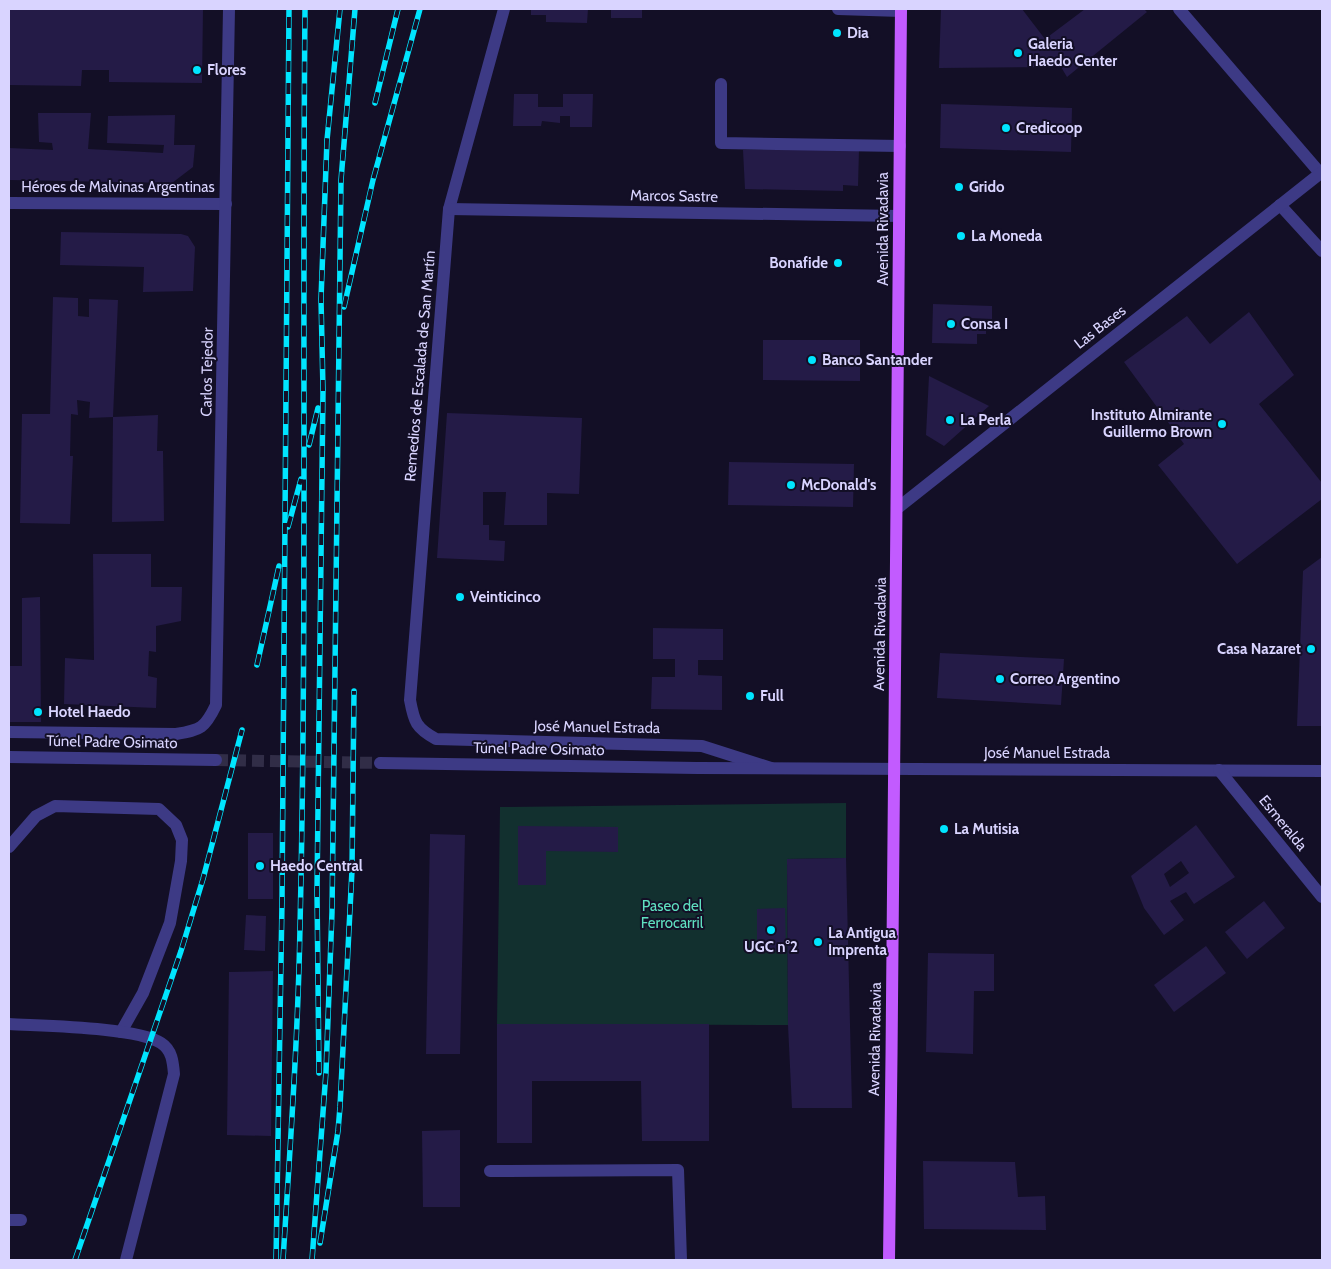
<svg xmlns="http://www.w3.org/2000/svg" width="1331" height="1269" font-family="Cabin,sans-serif">
<style>
.green{fill:#12302f}
.building{fill:#241b47;fill-rule:evenodd}
.lines{fill:none;stroke-linecap:round;stroke-linejoin:round}
.minor-tunnel{stroke:#312d47;stroke-width:12;stroke-dasharray:12 6;stroke-linecap:butt}
.minor{stroke:#3d3a85;stroke-width:12}
.major{stroke:#c25bff;stroke-width:12}
.rail-casing{stroke:#00e5ff;stroke-width:5.5}
.rail{stroke:#130f26;stroke-width:4;stroke-dasharray:11;stroke-linecap:butt}
.poi-dot{fill:#00e5ff;stroke:#130f26;stroke-width:2}
.labels{text-anchor:middle;dominant-baseline:central;stroke-width:4;stroke-linejoin:round;paint-order:stroke}
.poi-label{font-size:15px;font-weight:bold;fill:#d9d4ff;stroke:#130f26;text-anchor:start}
.street-label{font-size:15px;fill:#d9d4ff;stroke:#130f26}
.park-label{font-size:15px;fill:#5fe0c0;stroke:#130f26}
</style>
<rect width="100%" height="100%" fill="#130f26"/>
<!-- green -->
<path class="green" d="M846 803V858L787 859 788 1025 497 1024 500 807Z"/>
<!-- building -->
<g class="building">
<path d="M9 9H203L202 83 109 82V70H82L81 86 9 85Z"/>
<path d="M531 9H588L587 23 546 22V15H531Z"/>
<rect x="611" y="9" width="31" height="9"/>
<path d="M941 9H1022L1045 39 1085 9H1144L1147 12 1067 77 1061 67 939 68Z"/>
<path d="M514 94H538V107H563V94H593L592 127H570V116H560V123L542 121 541 126H513Z"/>
<path d="M941 104 1072 108 1071 152 940 148Z"/>
<path d="M38 113H91L88 149 163 153 164 145 107 143 108 116 175 115 174 145H195L193 167 172 183 9 180V148L53 150 52 143 39 142Z"/>
<path d="M743 150H859L858 186 843 185V191L745 189Z"/>
<path d="M61 232 181 234 188 236 195 247 193 291 143 292 144 267 60 265Z"/>
<path d="M53 297 78 298V316L89 317V299L118 300 113 417 158 415 157 451H163L164 521 112 522 113 417 89 418 90 402 77 400 78 415 71 414 70 456H73L70 524 20 523 22 414H50Z"/>
<path d="M933 304 992 306V319L970 318V328H986V334H977V344L932 343Z"/>
<path d="M1249 312 1294 375 1259 404 1322 483V499L1237 564 1158 465 1184 444 1124 362 1187 316 1210 344Z"/>
<path d="M763 340H860V381L763 380Z"/>
<path d="M929 376 989 406 944 446 926 435Z"/>
<path d="M447 413 582 418 579 494 547 493V525H504L506 492H483V525H489V540L505 541 504 561 437 558Z"/>
<path d="M729 462 854 464 853 507 728 505Z"/>
<path d="M93 554H151V587H182L181 621 156 626V652L149 651 148 676 157 678 156 708 64 704 65 658 94 660Z"/>
<path d="M1322 557V726H1297L1303 571Z"/>
<path d="M40 597 41 722H9V666H22V598Z"/>
<path d="M653 628 723 629V660H698V675L722 676V710L651 709 652 677H675V659H653Z"/>
<path d="M940 653 1064 659 1061 705 937 698Z"/>
<path d="M1196 825 1235 877 1194 904 1186 892 1170 901 1184 920 1164 935 1144 908 1131 876ZM1181 861 1189 873 1170 887 1164 874Z"/>
<path d="M518 826 618 827V852L546 851V885H518Z"/>
<rect x="248" y="833" width="25" height="66"/>
<path d="M430 834 465 835 460 1054H426Z"/>
<path d="M846 858 852 1108H792L788 1025 787 859Z"/>
<path d="M1264 901 1285 928 1247 959 1225 932Z"/>
<path d="M785 908 786 951H757V909Z"/>
<path d="M246 915 266 916 265 951 244 950Z"/>
<path d="M1206 946 1226 973 1174 1012 1154 985Z"/>
<path d="M928 953 994 954V991H974L973 1054 926 1052Z"/>
<path d="M273 971 271 1136 227 1135 229 972Z"/>
<path d="M497 1024H709V1141H642L641 1081H532V1143H497Z"/>
<path d="M460 1130V1207H423L422 1131Z"/>
<path d="M923 1161 1015 1162 1018 1197 1045 1196 1046 1230 924 1229Z"/>
</g>
<g class="lines">
<!-- minor-tunnel -->
<path class="minor-tunnel" d="M216 760 380 763"/>
<!-- minor -->
<g class="minor">
<path d="M504 9 449 209 410 700C414 722 416 728 436 739L702 746 771 768"/>
<path d="M838 9 901 11"/>
<path d="M1179 9 1320 173"/>
<path d="M721 84V143L900 146"/>
<path d="M9 203 226 204"/>
<path d="M1280 205 1322 251"/>
<path d="M449 209 899 216"/>
<path d="M899 507 1322 172"/>
<path d="M9 732 176 734C201 730 205 728 216 705L229 9"/>
<path d="M9 757 216 760"/>
<path d="M380 763 697 768 1322 771"/>
<path d="M1219 770 1322 897"/>
<path d="M9 847 36 816 55 806 159 809 176 825 182 840 181 861 170 923 143 993 121 1032"/>
<path d="M9 1024C42 1026 137 1027 161 1043 172 1050 173 1062 174 1074L126 1260"/>
<path d="M490 1171 678 1170 681 1260"/>
<path d="M9 1220H21"/>
</g>
<!-- major -->
<path class="major" d="M889 1260C894 843 900 426 901 9"/>
<defs>
<g id="rail">
<path d="M375 103 398 9"/>
<path d="M344 307 373 180 420 9"/>
<path d="M309 445 318 408"/>
<path d="M288 527 301 479"/>
<path d="M257 665 279 566"/>
<path d="M319 1073 317 892 323 390 321 299 327 140 340 9"/>
<path d="M320 1243 338 1131 340 1107 352 870 354 691"/>
<path d="M75 1260 181 951 203 879 242 730"/>
<path d="M276 1260 282 902 289 9"/>
<path d="M283 1260C290 1149 298 1038 300 927 307 621 302 315 305 9"/>
<path d="M312 1260 326 1072 332 912 341 180 355 9"/>
</g>
</defs>
<!-- rail casing -->
<use href="#rail" class="rail-casing"/>
<!-- rail -->
<use href="#rail" class="rail"/>
</g>
<!-- markers -->
<g class="poi-dot">
<circle cx="837" cy="33" r="5"/>
<circle cx="1018" cy="53" r="5"/>
<circle cx="197" cy="70" r="5"/>
<circle cx="1006" cy="128" r="5"/>
<circle cx="959" cy="187" r="5"/>
<circle cx="961" cy="236" r="5"/>
<circle cx="838" cy="263" r="5"/>
<circle cx="951" cy="324" r="5"/>
<circle cx="812" cy="360" r="5"/>
<circle cx="950" cy="420" r="5"/>
<circle cx="1222" cy="424" r="5"/>
<circle cx="791" cy="485" r="5"/>
<circle cx="460" cy="597" r="5"/>
<circle cx="1311" cy="649" r="5"/>
<circle cx="1000" cy="679" r="5"/>
<circle cx="750" cy="696" r="5"/>
<circle cx="38" cy="712" r="5"/>
<circle cx="944" cy="829" r="5"/>
<circle cx="260" cy="866" r="5"/>
<circle cx="771" cy="930" r="5"/>
<circle cx="818" cy="942" r="5"/>
</g>
<g class="labels">
<!-- poi labels -->
<g class="poi-label">
<text x="847" y="33">Dia</text>
<text x="1028" y="44">Galeria<tspan x="1028" dy="17">Haedo Center</tspan></text>
<text x="207" y="70">Flores</text>
<text x="1016" y="128">Credicoop</text>
<text x="969" y="187">Grido</text>
<text x="971" y="236">La Moneda</text>
<text x="828" y="263" text-anchor="end">Bonafide</text>
<text x="961" y="324">Consa I</text>
<text x="822" y="360">Banco Santander</text>
<text x="1212" y="415" text-anchor="end">Instituto Almirante<tspan x="1212" dy="17">Guillermo Brown</tspan></text>
<text x="960" y="420">La Perla</text>
<text x="801" y="485">McDonald's</text>
<text x="470" y="597">Veinticinco</text>
<text x="1301" y="649" text-anchor="end">Casa Nazaret</text>
<text x="1010" y="679">Correo Argentino</text>
<text x="760" y="696">Full</text>
<text x="48" y="712">Hotel Haedo</text>
<text x="954" y="829">La Mutisia</text>
<text x="270" y="866">Haedo Central</text>
<text x="828" y="933">La Antigua<tspan x="828" dy="17">Imprenta</tspan></text>
<text x="771" y="947" text-anchor="middle">UGC n°2</text>
</g>
<!-- street labels -->
<g class="street-label">
<text x="118" y="187">Héroes de Malvinas Argentinas</text>
<text transform="translate(674 196) rotate(1)">Marcos Sastre</text>
<text transform="translate(883 229) rotate(-90)">Avenida Rivadavia</text>
<text transform="translate(1100 327) rotate(-38)">Las Bases</text>
<text transform="translate(420 366) rotate(-85)">Remedios de Escalada de San Martín</text>
<text transform="translate(207 372) rotate(-89)">Carlos Tejedor</text>
<text transform="translate(880 634) rotate(-89)">Avenida Rivadavia</text>
<text transform="translate(597 727) rotate(1)">José Manuel Estrada</text>
<text transform="translate(112 742) rotate(1)">Túnel Padre Osimato</text>
<text transform="translate(539 749) rotate(1)">Túnel Padre Osimato</text>
<text x="1047" y="753">José Manuel Estrada</text>
<text transform="translate(1283 823) rotate(51)">Esmeralda</text>
<text transform="translate(875 1039) rotate(-89)">Avenida Rivadavia</text>
</g>
<!-- park labels -->
<g class="park-label">
<text x="672" y="906">Paseo del<tspan x="672" dy="17">Ferrocarril</tspan></text>
</g>
</g>
<!-- border -->
<rect width="1331" height="1269" fill="none" stroke="#d9d4ff" stroke-width="20"/>
</svg>
